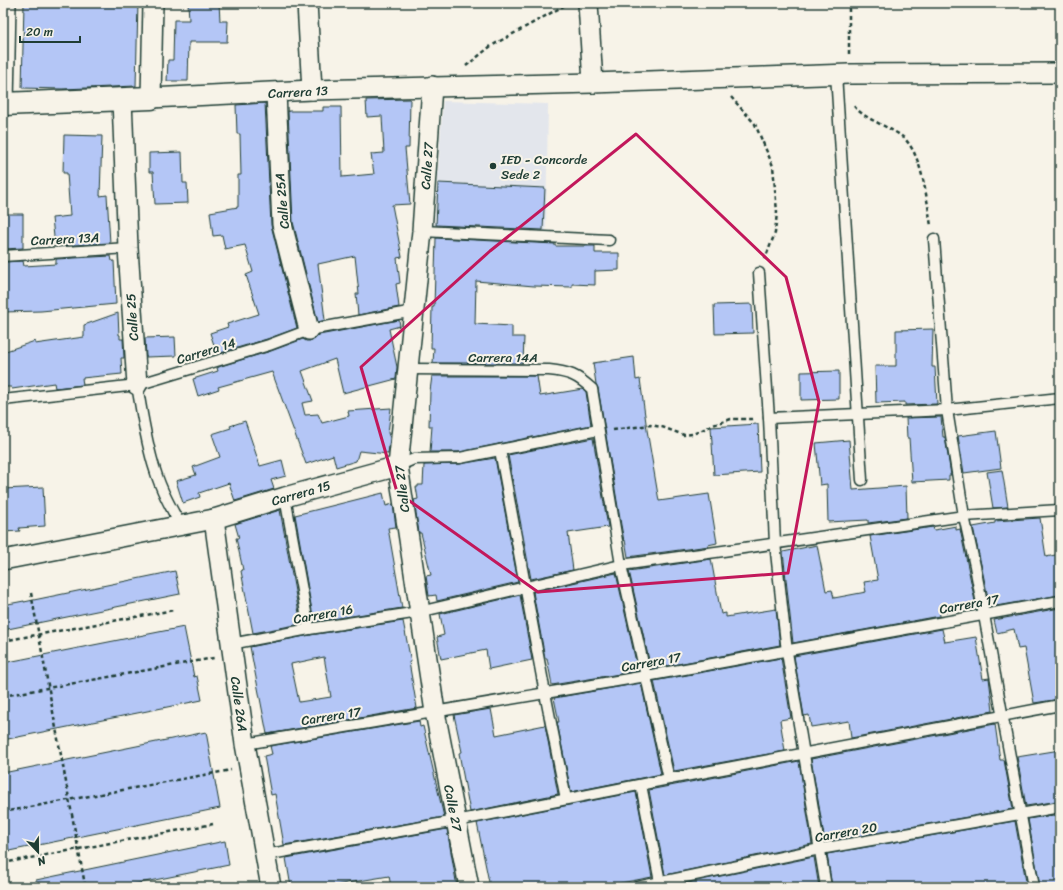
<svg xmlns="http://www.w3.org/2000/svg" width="1063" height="890" font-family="Sriracha,sans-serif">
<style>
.built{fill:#e3e6ec}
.building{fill:#b4c6f6;stroke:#1f3d34;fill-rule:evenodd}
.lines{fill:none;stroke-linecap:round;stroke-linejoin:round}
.lane-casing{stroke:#1f3d34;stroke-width:13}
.street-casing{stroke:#1f3d34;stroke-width:22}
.secondary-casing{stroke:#1f3d34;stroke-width:25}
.path{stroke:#1f3d34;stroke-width:2.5;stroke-dasharray:4 3;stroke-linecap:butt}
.lane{stroke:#f7f3e8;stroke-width:10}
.street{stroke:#f7f3e8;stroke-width:19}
.secondary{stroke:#f7f3e8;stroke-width:22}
.marked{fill:none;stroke:#c2185b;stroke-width:3;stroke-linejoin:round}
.poi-dot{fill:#1f3d34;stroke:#f7f3e8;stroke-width:1.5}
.labels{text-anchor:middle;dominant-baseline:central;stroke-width:4;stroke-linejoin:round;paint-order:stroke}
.street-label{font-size:13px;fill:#1f3d34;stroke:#f7f3e8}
.poi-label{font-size:13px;fill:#1f3d34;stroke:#f7f3e8;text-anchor:start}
</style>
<rect width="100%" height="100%" fill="#f7f3e8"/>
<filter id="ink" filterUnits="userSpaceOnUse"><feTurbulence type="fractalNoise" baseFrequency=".025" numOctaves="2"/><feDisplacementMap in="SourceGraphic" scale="8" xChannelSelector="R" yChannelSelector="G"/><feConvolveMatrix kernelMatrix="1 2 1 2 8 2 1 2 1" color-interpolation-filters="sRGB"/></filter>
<g filter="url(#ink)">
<!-- built -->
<path class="built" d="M443 101 548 104 546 232 434 227Z"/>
<!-- building -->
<g class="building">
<path d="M24 3 88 6V3H138L136 86 62 89 22 88Z"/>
<path d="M188 3H219L220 21H228L227 42H189L188 81H167L168 60H173L174 20H189Z"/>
<path d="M410 99 409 148H405L410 204 392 205 402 257 397 258 400 283 396 284 399 307 358 315 356 294H359L355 256 318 264 325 320 318 322 293 222 288 111H323V107H341L342 177 374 174 371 154 384 153 382 116 367 117 366 100Z"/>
<path d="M265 103 271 225 297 328 267 339 217 354 210 333 228 327 227 324 259 314 246 275 253 272 245 245 225 249 222 235 213 236 210 212 238 207V175H241L240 134H237L236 105Z"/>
<path d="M64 135 102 136 100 196 107 195 110 243 55 246 52 218 70 216 67 173H63Z"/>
<path d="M182 152 183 183H187L188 203 155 204 153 172H149V153Z"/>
<path d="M438 183 545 188 543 230 436 225Z"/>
<path d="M3 214H23V248L3 249Z"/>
<path d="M436 238 555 244V246H595V253H619V270L595 271V285L572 284V287L534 286 476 281 475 324 512 326V337H524L523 363H433L434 348H431L432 307H434Z"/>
<path d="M111 256 112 261H114L116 304 41 311 3 312V262L23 261 24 266 56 264V259Z"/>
<path d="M752 304 753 333 715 334 714 305Z"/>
<path d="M118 313 119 335H120V339H123L124 358H121L122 374 82 378 83 385 55 388 54 383 12 389 11 387H3V352L35 341V344L84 337V325Z"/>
<path d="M399 320 400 326 389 329 397 367 396 379 343 393 335 359 302 371 313 401 302 403 305 415 318 414 322 423 349 416 348 411 391 408 388 433 390 438 388 454 359 451 356 461 336 467 333 455 306 464 272 372 218 387 219 389 198 396 193 379 218 371 217 368 221 366 271 351 303 339 306 341H312L316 338 319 335Z"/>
<path d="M933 329 932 367H935L937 404 905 405V402L876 403 875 366H896V330Z"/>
<path d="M175 337 176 356 146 357 145 338Z"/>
<path d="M634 357 636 380 640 379 647 430 659 501 709 494 717 543 708 545 709 546 628 557 625 540 624 541 621 525 598 388 596 384 593 363Z"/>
<path d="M839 371V399L801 400V372Z"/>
<path d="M432 376H537L540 396 583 389 586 392 591 425 459 452H430L432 426H429L430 391Z"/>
<path d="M941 417 943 437H945L951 475H949V480L912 482 909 438H907L906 418Z"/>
<path d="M245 421 260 466 282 460 286 476 271 480 274 489 235 501 229 483 199 493 200 497 183 503 176 481 196 475 193 467 220 457 212 434 231 428 230 426Z"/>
<path d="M758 424 760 472 714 475 711 427Z"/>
<path d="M996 431 1001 468 964 473 958 436Z"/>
<path d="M593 438 608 527 568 533 573 570 531 579 508 455Z"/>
<path d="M849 440 853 490 906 486 907 518 868 523V520L828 522 827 484 820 485 816 443Z"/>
<path d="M495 458 518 582 437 601 436 595 429 596 426 576 431 575 421 533H419L414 500 418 499 416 487H418V485H423L424 465 460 464Z"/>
<path d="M1002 470 1008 507 993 508 987 472Z"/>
<path d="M43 487 45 526 19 528 20 531 3 532V489Z"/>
<path d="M383 493 386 506 393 504 396 527 388 528 402 608 314 622 295 515Z"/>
<path d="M280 510 301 624 253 633 241 571 243 570 236 538H239L235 524Z"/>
<path d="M1040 518 1046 557 1060 554V595L990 607 973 527 995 523V521Z"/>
<path d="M956 526V530L960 529 976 606 940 613V616L793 643 783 552 817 545 826 591 832 590 834 598 866 592 864 582 878 580 870 536 933 527 934 530Z"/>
<path d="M711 559 721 614 726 613V617L776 609 780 645 651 669 629 571Z"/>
<path d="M175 571 180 594 3 630V605L24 601V602Z"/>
<path d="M616 573 638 671 552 685 547 658H545L533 592Z"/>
<path d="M520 595 532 660 489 669 486 650 441 659 437 637 444 635 440 614Z"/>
<path d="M1060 608V699L1034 703 1024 648 1018 649 1014 629 997 633 994 620Z"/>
<path d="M403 621 411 662H409L417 708 267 734 250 647 310 635ZM324 657 331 697 299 702 291 664Z"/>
<path d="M184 627 194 677 197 676 202 700 3 740V663Z"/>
<path d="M942 629 945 642 976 637 983 679 989 678 993 711 851 738 849 721 811 727 809 715 804 716 794 656Z"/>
<path d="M781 658 791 718 780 720 785 751 674 771 654 681Z"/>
<path d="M641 683 661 774 571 792 557 722H559L554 698Z"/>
<path d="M491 709 496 735 545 725 558 794 470 812 459 753 462 752 454 715Z"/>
<path d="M419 721 420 727 423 726 444 817 284 845 275 794 271 795 264 756 272 754 270 746Z"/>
<path d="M995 724 1000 760H1004L1013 809 825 842 811 759Z"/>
<path d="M206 732 220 808 9 851 3 818V773Z"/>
<path d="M1060 750V801L1026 806 1017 757Z"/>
<path d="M799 761 812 844 665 875 649 790Z"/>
<path d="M636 792 652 877 600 887H490L477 823Z"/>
<path d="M1060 814V887H1040L1028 819Z"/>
<path d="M1015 821 1027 887H832L827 854Z"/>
<path d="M447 829 457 887H391L389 876 323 887H291L286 858Z"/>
<path d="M225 841 229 865 120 887H37L36 880Z"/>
<path d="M814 857 819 887H672V886Z"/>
</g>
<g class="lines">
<defs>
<g id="lane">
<path d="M836 74 862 480"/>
<path d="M422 231 609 240"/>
<path d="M934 239 947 410 964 516 975 566 1034 887"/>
<path d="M3 256 128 248"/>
<path d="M759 273 769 418 775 543 787 652 826 887"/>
<path d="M408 369 549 370C569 372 577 375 592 389L621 565 669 779"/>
<path d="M137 385C142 413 146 443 155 470 161 490 171 508 181 526"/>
<path d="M3 400 137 385 269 345 309 330 414 311"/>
<path d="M769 418 947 410 1060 398"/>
<path d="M500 450 545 693 566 799"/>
<path d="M398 466 414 459 460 458 598 430"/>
<path d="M285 497 309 629"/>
<path d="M231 644 309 629 419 612 621 565 723 551 964 516 1060 510"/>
<path d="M245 744 646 676 1060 601"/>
<path d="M641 785 661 887"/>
<path d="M265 855 456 821 669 779 1060 705"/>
<path d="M637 887 820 849 1060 807"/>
</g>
<g id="street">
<path d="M153 3 151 98 312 90 593 83 849 74 1060 73"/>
<path d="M307 3 312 90"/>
<path d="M588 3 593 83"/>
<path d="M432 86 422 231 398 466 435 712 469 887"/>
<path d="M276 93 282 224 309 330"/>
<path d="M122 100 128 248 137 385"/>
<path d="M4 104 6 3"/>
<path d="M214 519 245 744 271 887"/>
<path d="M3 560 214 519 285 497 398 466"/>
</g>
<path id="secondary" d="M3 104 151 98"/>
</defs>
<!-- lane casing -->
<use href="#lane" class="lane-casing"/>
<!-- street casing -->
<use href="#street" class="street-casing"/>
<!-- secondary casing -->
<use href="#secondary" class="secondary-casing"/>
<!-- path -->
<g class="path">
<path d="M849 54V3"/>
<path d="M466 66 491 46 569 3"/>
<path d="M731 97 755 124 773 166 777 212 775 233 765 259"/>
<path d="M854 106C863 118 887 126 900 135 922 149 927 201 931 226"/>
<path d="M613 430 650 425 662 427 684 435 693 434 713 425 731 419H755"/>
<path d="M31 593 85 885"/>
<path d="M3 641 174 610"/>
<path d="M3 696 214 658"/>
<path d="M3 812 231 770"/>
<path d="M3 863 213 824"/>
</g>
<!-- lane -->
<use href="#lane" class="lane"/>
<!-- street -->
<use href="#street" class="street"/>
<!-- secondary -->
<use href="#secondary" class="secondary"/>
</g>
</g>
<!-- marked area -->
<path class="marked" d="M636 134 786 277 819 402 788 573 538 592 397 492 361 367 490 251Z"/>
<!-- markers -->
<circle class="poi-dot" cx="493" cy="166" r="4"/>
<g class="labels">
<!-- street labels -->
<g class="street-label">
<text transform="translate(298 92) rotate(-3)">Carrera 13</text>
<text transform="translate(427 166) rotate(-86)">Calle 27</text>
<text transform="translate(282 201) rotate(-95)">Calle 25A</text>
<text transform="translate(65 239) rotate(-3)">Carrera 13A</text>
<text transform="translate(132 317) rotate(-94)">Calle 25</text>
<text transform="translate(206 351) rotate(-17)">Carrera 14</text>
<text x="503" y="357">Carrera 14A</text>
<text transform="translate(402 489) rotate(-97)">Calle 27</text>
<text transform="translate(301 493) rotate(-16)">Carrera 15</text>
<text transform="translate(969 604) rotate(-10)">Carrera 17</text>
<text transform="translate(323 614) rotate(-10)">Carrera 16</text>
<text transform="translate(651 662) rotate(-10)">Carrera 17</text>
<text transform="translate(239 704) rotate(82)">Calle 26A</text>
<text transform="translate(331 716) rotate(-9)">Carrera 17</text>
<text transform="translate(453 808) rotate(79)">Calle 27</text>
<text transform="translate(846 832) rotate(-10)">Carrera 20</text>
</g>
<!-- poi labels -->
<g class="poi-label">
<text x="501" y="159">IED - Concorde<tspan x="501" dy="15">Sede 2</tspan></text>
</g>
</g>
<!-- margin -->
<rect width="1063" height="890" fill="none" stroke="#f7f3e8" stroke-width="16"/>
<rect x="8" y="8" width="1047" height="874" fill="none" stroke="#1f3d34" stroke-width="1.5" filter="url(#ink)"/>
<!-- north arrow -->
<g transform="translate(38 852) rotate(158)" stroke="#f7f3e8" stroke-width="3" paint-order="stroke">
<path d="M0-3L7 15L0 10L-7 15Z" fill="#1f3d34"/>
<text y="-6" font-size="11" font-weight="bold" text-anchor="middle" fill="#1f3d34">N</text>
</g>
<!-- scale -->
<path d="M20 36v6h60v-6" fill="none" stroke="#1f3d34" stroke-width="2"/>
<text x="26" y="36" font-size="12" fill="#1f3d34" stroke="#f7f3e8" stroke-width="3" paint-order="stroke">20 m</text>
</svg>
